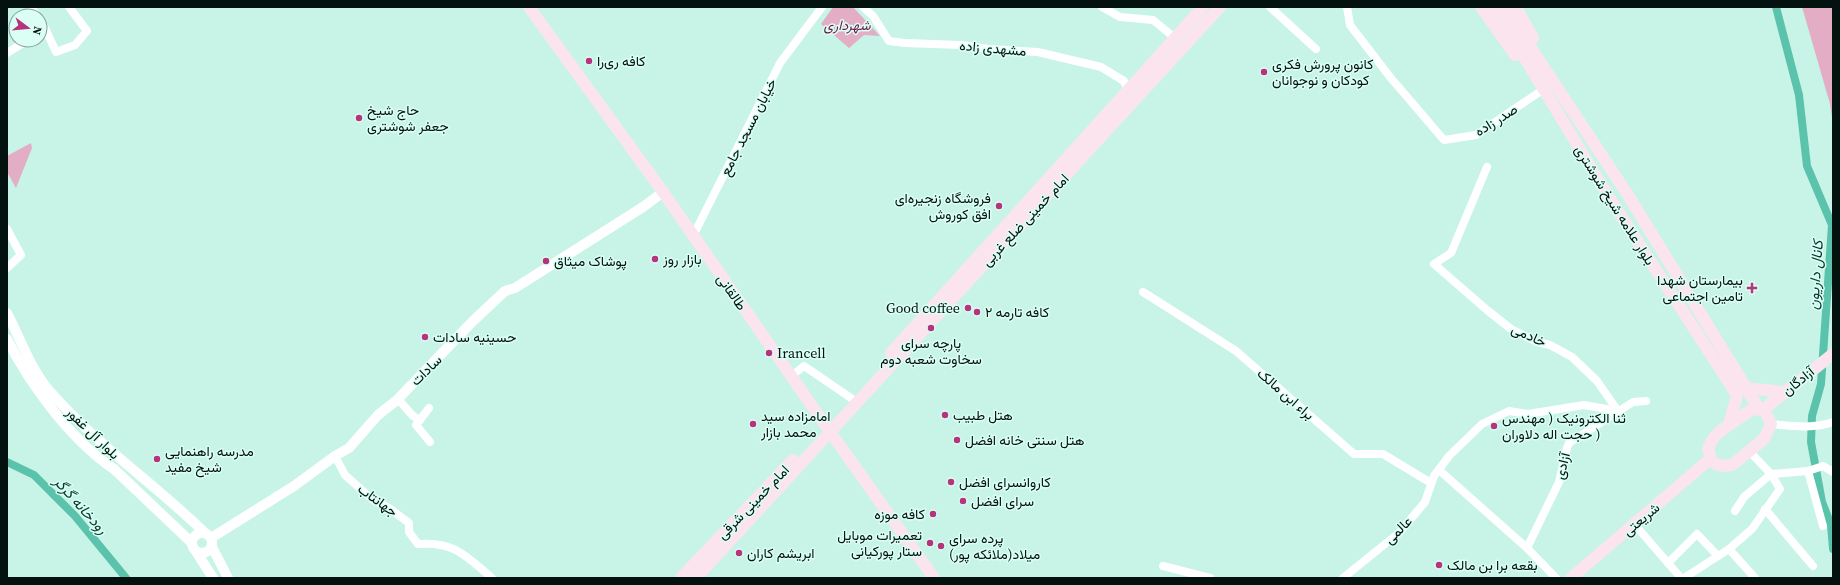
<svg xmlns="http://www.w3.org/2000/svg" width="1840" height="585" font-family="'Source Serif 4',Vazirmatn,serif">
<style>
.green{fill:#e3aec5}
.lines{fill:none;stroke-linecap:round;stroke-linejoin:round}
.canal{stroke:#5bc3ab;stroke-width:8}
.minor{stroke:#fff;stroke-width:8}
.tertiary{stroke:#fff;stroke-width:10}
.secondary{stroke:#fbe4ee;stroke-width:12}
.poi-dot{fill:#b6347c;stroke:#dbfff4;stroke-width:1.5}
.labels{text-anchor:middle;dominant-baseline:central;stroke-width:3;stroke-linejoin:round;paint-order:stroke}
.park-label{font-size:14px;font-style:italic;fill:#73194b;stroke:#dbfff4}
.street-label{font-size:14px;fill:#03120e;stroke:#dbfff4}
.poi-label{font-size:14px;fill:#03120e;stroke:#dbfff4;text-anchor:start}
.water-label{font-size:15px;font-style:italic;fill:#08392f;stroke:#dbfff4}
</style>
<rect width="100%" height="100%" fill="#c7f4e7"/>
<!-- green -->
<g class="green">
<path d="M833 7H853L880 36 864 35 849 48 821 24Z"/>
<path d="M1802 7H1833V124L1830 104Z"/>
<path d="M31 143 32 148 16 188 7 172V156Z"/>
</g>
<g class="lines">
<!-- canal -->
<g class="canal">
<path d="M1776 7 1799 95 1807 166 1832 225 1821 384 1812 416 1811 442 1822 502 1831 525 1833 549"/>
<path d="M7 462 34 475 75 516 126 578"/>
</g>
<!-- minor -->
<g class="minor">
<path d="M31 7 37 16"/>
<path d="M863 7 873 16 889 41 905 43 961 45 988 49 1038 52 1101 67 1124 81 1128 91"/>
<path d="M1102 7 1120 17 1153 20 1175 38"/>
<path d="M1270 7 1316 49"/>
<path d="M1347 7 1350 25 1390 77 1444 140 1476 135 1544 89"/>
<path d="M40 20 45 28 56 52 75 45 87 31 69 7"/>
<path d="M7 53 28 40"/>
<path d="M1487 167 1451 253 1434 264 1487 310 1511 329 1537 342 1550 345 1572 357 1597 381 1618 411"/>
<path d="M7 229 21 255 7 268"/>
<path d="M693 236 780 63 822 7"/>
<path d="M1143 292 1236 351 1354 454H1383L1431 483"/>
<path d="M794 374 804 366 851 398"/>
<path d="M398 399 413 416 420 420"/>
<path d="M429 408 416 425 430 442"/>
<path d="M1771 424C1792 426 1814 429 1833 422"/>
<path d="M335 456 345 475 373 500 389 508 409 523V532L418 544C454 541 466 556 492 578"/>
<path d="M1439 470 1527 548 1556 578"/>
<path d="M1808 471 1823 526"/>
<path d="M1765 509 1813 566"/>
<path d="M1735 511 1744 497 1771 474 1808 471 1823 466 1833 472"/>
<path d="M1635 525 1681 578"/>
<path d="M1527 548 1559 482 1567 448 1569 443 1633 402 1646 401"/>
<path d="M1729 549 1755 578"/>
<path d="M1668 563 1697 534 1718 556"/>
<path d="M1163 566 1210 578"/>
<path d="M1343 578 1400 532 1425 502 1434 476 1449 456 1482 424 1509 411 1528 414 1584 405 1618 411"/>
<path d="M1684 578 1729 549 1752 529 1780 489 1771 474 1749 451"/>
</g>
<!-- tertiary -->
<g class="tertiary">
<path d="M7 313C20 338 29 365 47 388 94 443 154 483 205 533"/>
<path d="M7 339C30 385 72 441 114 469L192 543"/>
<circle cx="202" cy="543" r="10"/>
<path d="M211 538 294 486 335 456 349 448 378 415 397 400 473 321 505 291 515 288 643 207 663 192"/>
<path d="M212 547 228 578"/>
<path d="M197 553 213 578"/>
</g>
<!-- secondary -->
<g class="secondary">
<path d="M529 7 663 192 826 426 934 578"/>
<path d="M1481 7 1515 55"/>
<path d="M1494 7 1610 199 1732 387 1737 396 1729 424"/>
<path d="M1504 7 1628 195 1759 409"/>
<path d="M1516 7 1533 38"/>
<path d="M891 353 1203 7"/>
<path d="M1746 388 1785 392"/>
<path d="M1764 409 1771 424 1764 439 1732 465 1721 466 1712 462 1708 449 1712 440 1719 432 1751 410Z"/>
<path d="M1764 409 1833 354"/>
<path d="M681 578 793 460"/>
<path d="M696 578 1220 7"/>
<path d="M1571 578 1710 459"/>
</g>
</g>
<!-- markers -->
<g class="poi-dot">
<circle cx="589" cy="61" r="4"/>
<circle cx="1264" cy="72" r="4"/>
<circle cx="359" cy="118" r="4"/>
<circle cx="999" cy="206" r="4"/>
<circle cx="655" cy="259" r="4"/>
<circle cx="546" cy="261" r="4"/>
<path d="M1750 282h4v4h4v4h-4v4h-4v-4h-4v-4h4z"/>
<circle cx="968" cy="308" r="4"/>
<circle cx="977" cy="312" r="4"/>
<circle cx="931" cy="328" r="4"/>
<circle cx="425" cy="337" r="4"/>
<circle cx="769" cy="353" r="4"/>
<circle cx="945" cy="415" r="4"/>
<circle cx="753" cy="424" r="4"/>
<circle cx="1494" cy="426" r="4"/>
<circle cx="957" cy="440" r="4"/>
<circle cx="157" cy="459" r="4"/>
<circle cx="951" cy="482" r="4"/>
<circle cx="963" cy="501" r="4"/>
<circle cx="933" cy="514" r="4"/>
<circle cx="930" cy="543" r="4"/>
<circle cx="941" cy="546" r="4"/>
<circle cx="739" cy="553" r="4"/>
<circle cx="1439" cy="565" r="4"/>
</g>
<g class="labels">
<!-- park labels -->
<g class="park-label">
<text x="847" y="25">شهرداری</text>
</g>
<!-- street labels -->
<g class="street-label">
<text transform="translate(993 48) rotate(5)">مشهدی زاده</text>
<text transform="translate(1496 120) rotate(-32)">صدر زاده</text>
<text transform="translate(748 127) rotate(-63)">خیابان مسجد جامع</text>
<text transform="translate(1615 205) rotate(58)">بلوار علامه شیخ شوشتری</text>
<text transform="translate(1025 220) rotate(-47)">امام خمینی ضلع غربی</text>
<text transform="translate(732 292) rotate(55)">طالقانی</text>
<text transform="translate(1529 335) rotate(24)">خادمی</text>
<text transform="translate(426 370) rotate(-44)">سادات</text>
<text transform="translate(1798 381) rotate(-39)">آزادگان</text>
<text transform="translate(1286 394) rotate(41)">براء ابن مالک</text>
<text transform="translate(93 433) rotate(44)">بلوار آل غفور</text>
<text transform="translate(1562 466) rotate(-76)">آزادی</text>
<text transform="translate(378 500) rotate(36)">جهانتاب</text>
<text transform="translate(753 502) rotate(-46)">امام خمینی شرقی</text>
<text transform="translate(1641 519) rotate(-40)">شریعتی</text>
<text transform="translate(1398 530) rotate(-45)">عالمی</text>
</g>
<!-- poi labels -->
<g class="poi-label">
<text x="597" y="61">کافه‌ ری‌را</text>
<text x="1272" y="64">کانون پرورش فکری<tspan x="1272" dy="16">کودکان و نوجوانان</tspan></text>
<text x="367" y="110">حاج شیخ<tspan x="367" dy="16">جعفر شوشتری</tspan></text>
<text x="991" y="198" text-anchor="end">فروشگاه زنجیره‌ای<tspan x="991" dy="16">افق کوروش</tspan></text>
<text x="663" y="259">بازار روز</text>
<text x="554" y="261">پوشاک میثاق</text>
<text x="1743" y="280" text-anchor="end">بیمارستان شهدا<tspan x="1743" dy="16">تامین اجتماعی</tspan></text>
<text x="960" y="308" text-anchor="end">Good coffee</text>
<text x="985" y="312">کافه تارمه ۲</text>
<text x="433" y="337">حسینیه سادات</text>
<text x="931" y="343" text-anchor="middle">پارچه سرای<tspan x="931" dy="16">سخاوت شعبه دوم</tspan></text>
<text x="777" y="353">Irancell</text>
<text x="953" y="415">هتل طبیب</text>
<text x="761" y="416">امامزاده سید<tspan x="761" dy="16">محمد بازار</tspan></text>
<text x="1502" y="418">ثنا الکترونیک ( مهندس<tspan x="1502" dy="16">حجت اله دلاوران )</tspan></text>
<text x="965" y="440">هتل سنتی خانه افضل</text>
<text x="165" y="451">مدرسه راهنمایی<tspan x="165" dy="16">شیخ مفید</tspan></text>
<text x="959" y="482">کاروانسرای افضل</text>
<text x="971" y="501">سرای افضل</text>
<text x="925" y="514" text-anchor="end">کافه موزه</text>
<text x="922" y="535" text-anchor="end">تعمیرات موبایل<tspan x="922" dy="16">ستار پورکیانی</tspan></text>
<text x="949" y="538">پرده سرای<tspan x="949" dy="16">میلاد(ملائکه پور)</tspan></text>
<text x="747" y="553">ابریشم کاران</text>
<text x="1447" y="565">بقعه برا بن مالک</text>
</g>
<!-- water labels -->
<g class="water-label">
<text transform="translate(1815 275) rotate(-86)">کانال داریون</text>
<text transform="translate(81 505) rotate(48)">رودخانه گرگر</text>
</g>
</g>
<!-- border -->
<rect width="1840" height="585" fill="none" stroke="#03120e" stroke-width="16"/>
<!-- north arrow -->
<g transform="translate(28 28) rotate(106)"><circle r="19" fill="#dbfff4" stroke="#85a098"/>
<path d="M0-3L7 15L0 10L-7 15Z" fill="#b6347c"/>
<text y="-6" font-size="11" font-weight="bold" text-anchor="middle" fill="#03120e">N</text>
</g>
</svg>
